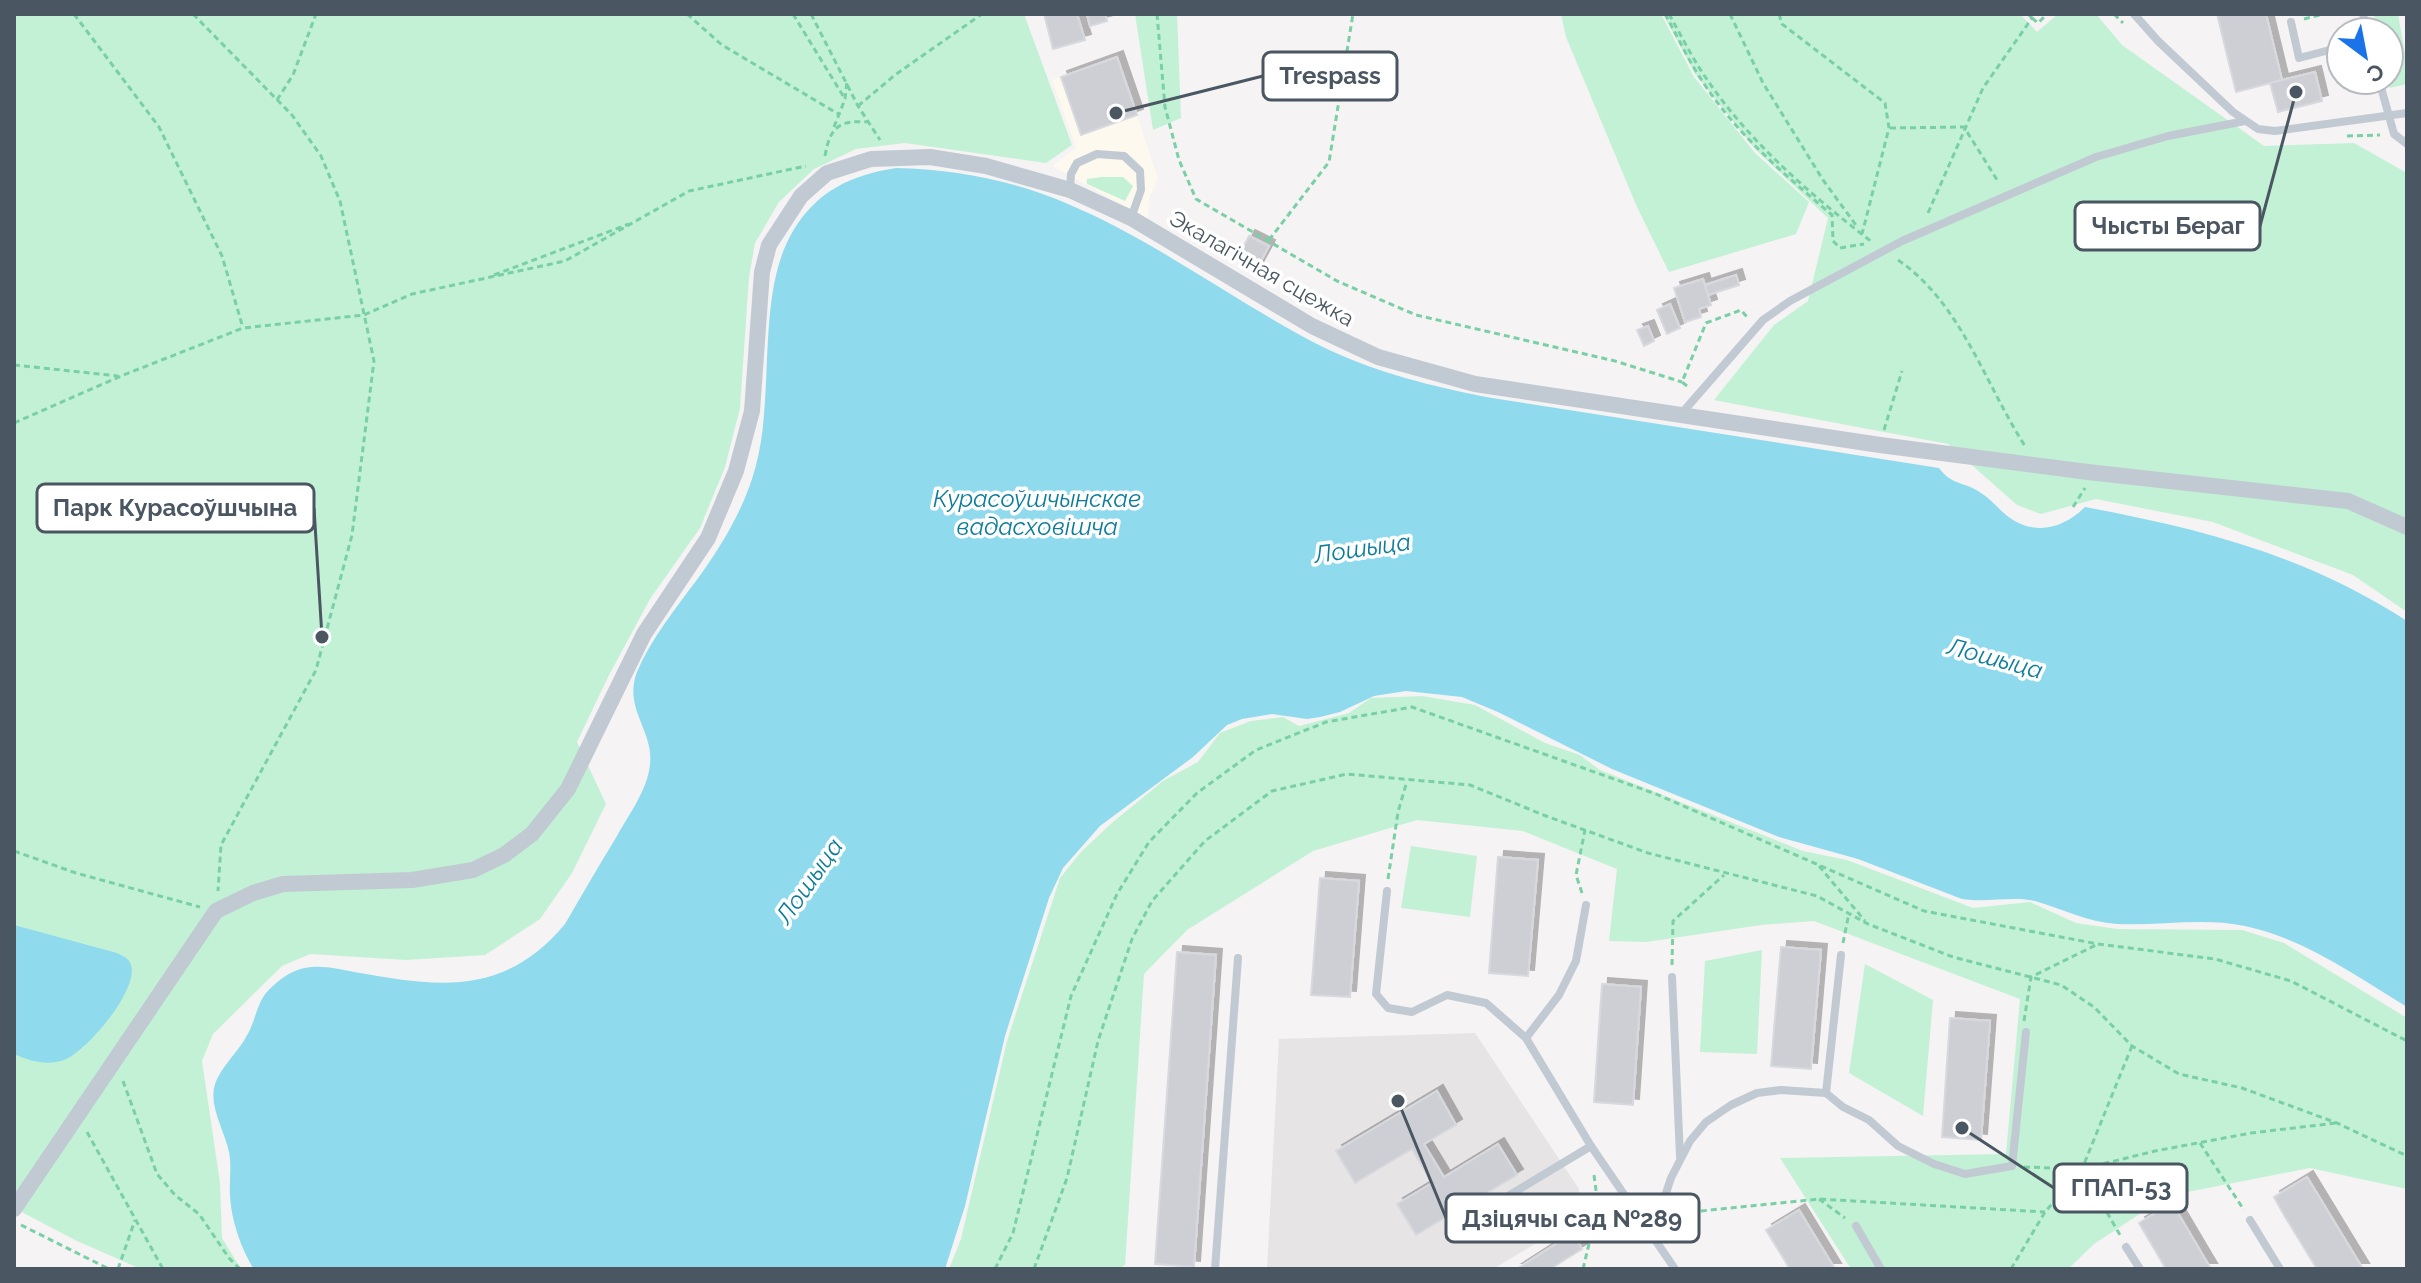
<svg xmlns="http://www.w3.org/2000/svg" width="2421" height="1283" font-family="Raleway,sans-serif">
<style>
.commercial{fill:#fdf9ef}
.education{fill:#e6e4e5}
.green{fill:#c3f1d5}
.water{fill:#90daee}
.building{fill:#cdcfd5;stroke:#d7d9de;stroke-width:2;filter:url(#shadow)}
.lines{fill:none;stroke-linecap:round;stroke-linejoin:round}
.path{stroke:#7ad0a6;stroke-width:3;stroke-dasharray:6 4;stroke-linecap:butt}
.lane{stroke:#c1cad2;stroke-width:8}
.street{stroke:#c1cad2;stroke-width:16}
.labels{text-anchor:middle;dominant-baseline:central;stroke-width:7;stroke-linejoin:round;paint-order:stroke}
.street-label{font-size:22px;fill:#4a5661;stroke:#fff}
.water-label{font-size:24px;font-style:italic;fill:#0c7c9b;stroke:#fff}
.leader{fill:none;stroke:#4a5661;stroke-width:3}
.callout-dot{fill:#4a5661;stroke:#fff;stroke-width:3}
.callout{fill:#fff;stroke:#4a5661;stroke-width:3}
.callout-label{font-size:24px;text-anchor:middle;font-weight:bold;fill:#4a5661}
</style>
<defs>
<filter id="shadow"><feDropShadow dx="6" dy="-6" stdDeviation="0" flood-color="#0004"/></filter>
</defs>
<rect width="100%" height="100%" fill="#f5f3f3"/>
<!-- commercial -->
<path class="commercial" d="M1117 57 1158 178 1149 199 1148 219 1052 166 1076 148 1052 80Z"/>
<!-- education -->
<path class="education" d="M1475 1033 1579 1189 1577 1219 1493 1269H1267L1279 1039Z"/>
<!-- green -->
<g class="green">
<path d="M14 14H1024L1072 145 1046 163 905 143 856 149 814 169 779 202 755 243 749 277 740 408 725 467 700 528 650 599 609 675 577 742 606 804 572 873 540 919 485 955 406 960 310 954 282 966 213 1034 202 1061 220 1183 222 1238 241 1269H141L77 1241 14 1208Z"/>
<path d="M1135 14H1177L1181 118 1153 130Z"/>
<path d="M1561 14H1661L1694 77 1755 153 1809 202 1796 234 1669 272 1637 207 1566 37Z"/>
<path d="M1663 14H2020L2037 32 2058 14H2096L2122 45 2264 146 2354 143 2407 173V612L2353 575 2213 522 2096 499 2041 514 2017 505 1948 444 1714 400 1774 325 1808 301 1828 218 1755 149 1695 74Z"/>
<path d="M2374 14H2398L2407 65V84L2389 88V32H2377Z"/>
<path d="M1101 177H1123L1133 186 1125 201 1087 184V179Z"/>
<path d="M1422 696 1475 705 1545 743 1580 755 1600 770 1803 851 1847 860 1973 908 2030 902 2076 923 2117 929 2242 930 2284 943 2407 1018V1189L2310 1168 2167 1196 2094 1244 2068 1269H1851L1780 1158 2006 1154 2020 999 1814 921 1761 925 1646 942 1609 941 1617 869 1523 831 1417 820 1313 851 1187 930 1144 974 1125 1265 1118 1269H949L961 1239 1007 1041 1060 878 1081 852 1113 822 1163 781 1198 762 1220 733 1251 721 1283 717 1299 726 1349 713 1371 698Z"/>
<path d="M1411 846 1477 856 1470 917 1401 908Z"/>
<path d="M1762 950 1757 1054 1700 1052 1705 961Z"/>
<path d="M1865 964 1933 1000 1923 1116 1849 1073Z"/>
</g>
<!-- water -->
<g class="water">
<path d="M896 168C953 169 1016 181 1068 204 1158 242 1236 303 1323 347 1377 373 1434 387 1492 398L1939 468C1952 486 1964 481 1981 493 1992 500 2000 511 2010 518 2036 536 2064 528 2085 507 2202 529 2305 555 2407 621V1007C2355 975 2305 939 2245 926 2204 917 2158 926 2117 924 2087 922 2063 909 2035 901 2012 896 1986 903 1962 899L1858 859 1779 837 1612 769 1498 712 1462 697 1406 691 1374 696 1340 712 1320 717 1307 719 1272 714 1242 719 1227 725 1193 757 1100 826 1063 868 1049 898 1005 1036 965 1206 945 1269H254C241 1249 231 1219 230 1195 229 1181 232 1166 229 1152 225 1132 210 1109 214 1088 219 1068 237 1054 246 1037 255 1023 256 1006 266 993 273 985 285 975 295 971 313 963 335 968 354 972 438 987 504 997 565 924 582 895 599 865 617 836 629 814 647 791 650 765 654 730 623 709 637 672 651 639 675 609 696 581 721 547 744 509 755 469 776 396 755 295 793 231 817 191 851 175 896 168Z"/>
<path d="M14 925 117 953C123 956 129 958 131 965 139 990 86 1052 64 1060 47 1066 30 1061 14 1054Z"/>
</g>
<!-- building -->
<g class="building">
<path d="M1044 14H1077L1085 40 1053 49Z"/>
<path d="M1087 14H1105L1107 21 1090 26Z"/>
<path d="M2217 14H2266L2282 80 2236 92Z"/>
<path d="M1117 57 1137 115 1081 135 1061 77Z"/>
<path d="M2315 72 2322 101 2278 112 2270 83Z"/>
<path d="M1249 236 1269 246 1256 270 1237 260Z"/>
<path d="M1736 275 1739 285 1708 295 1705 285Z"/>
<path d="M1703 279 1711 305 1699 309 1701 317 1685 322 1674 288Z"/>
<path d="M1670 304 1680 328 1667 334 1657 310Z"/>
<path d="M1648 326 1654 341 1644 346 1637 330Z"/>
<path d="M1498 857 1538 860 1528 976 1489 973Z"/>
<path d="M1320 878 1359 881 1350 997 1311 995Z"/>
<path d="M1781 947 1821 950 1811 1069 1771 1066Z"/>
<path d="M1177 952 1216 955 1194 1267 1155 1264Z"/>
<path d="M1602 984 1641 987 1633 1105 1594 1102Z"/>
<path d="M1950 1018 1990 1021 1981 1140 1942 1137Z"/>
<path d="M1437 1091 1456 1125 1424 1144 1444 1177 1498 1144 1517 1175 1416 1235 1397 1204 1432 1183 1412 1149 1355 1183 1336 1151Z"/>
<path d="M2307 1177 2363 1269H2317L2284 1215 2274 1197Z"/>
<path d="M2172 1203 2211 1269H2166L2139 1223Z"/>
<path d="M1799 1210 1813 1233 1835 1269H1790L1766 1230Z"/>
<path d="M1573 1233 1582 1249 1550 1269H1517Z"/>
</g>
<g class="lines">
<!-- path -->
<g class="path">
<path d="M74 14 159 127 222 256 243 328"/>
<path d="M193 14 292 115 321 156 340 201 374 361 352 535 316 670 221 845 218 891"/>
<path d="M687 14 722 45 840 115"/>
<path d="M793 14 845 99"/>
<path d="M811 14 858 106 880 140"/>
<path d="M1157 14 1165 107 1179 160 1196 199 1337 281 1416 315 1615 361 1682 382"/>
<path d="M1665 14C1677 35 1687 58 1701 79 1735 133 1784 174 1832 215L1833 241 1840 248 1864 244"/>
<path d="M1669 14C1681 35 1692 58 1706 78 1749 142 1811 195 1872 242"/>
<path d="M1730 14 1763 83 1823 180 1858 228"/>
<path d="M1779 14 1782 24 1885 103 1889 128 1862 234"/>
<path d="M2114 14 2123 23"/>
<path d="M2032 18 2038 23 2047 14"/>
<path d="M2304 19 2324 14"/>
<path d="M277 100 293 75 316 14"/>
<path d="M858 106 895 75 982 14"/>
<path d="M834 127 845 99 847 81"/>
<path d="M1890 128 1964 127 1999 183"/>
<path d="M2347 136 2380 135"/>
<path d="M825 156C830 127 839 120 867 122"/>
<path d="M1928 213 1983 88 2032 18 2028 14"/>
<path d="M1269 240 1329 162 1353 14"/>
<path d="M1898 260C1961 303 1985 384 2025 446"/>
<path d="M494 275 629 224"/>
<path d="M14 365 118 376"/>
<path d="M1687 386 1682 382 1706 323 1741 310 1747 317"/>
<path d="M14 423 121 376 243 328 364 315 412 294 565 261 689 191 806 166"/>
<path d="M1884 430 1902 371"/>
<path d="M2073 507 2085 488"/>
<path d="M14 851 76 873 200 907"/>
<path d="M1819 866 1865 921"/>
<path d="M1388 879 1398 812 1407 781"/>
<path d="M1582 893 1576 875 1585 830"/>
<path d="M1843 943 1849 913"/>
<path d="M1672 965 1673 921 1724 875"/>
<path d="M2024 1021 2031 977 2096 945"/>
<path d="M123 1081 157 1174 175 1195 199 1214 229 1258 240 1269"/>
<path d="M87 1132 163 1269"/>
<path d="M2200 1143 2244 1210"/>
<path d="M2024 1167 2082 1169 2155 1151 2251 1133 2336 1123"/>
<path d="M2082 1169 2120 1235"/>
<path d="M1819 1199 1845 1218"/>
<path d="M1671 1214 1819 1199 2045 1212"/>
<path d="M2407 1224V1229"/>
<path d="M21 1225 109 1269"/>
<path d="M118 1269 135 1220"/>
<path d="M995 1269 1013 1233 1071 996 1117 894 1149 842 1197 793 1256 750 1326 722 1412 707 1656 794 1924 911 2098 944 2215 959 2291 981 2407 1041"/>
<path d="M1034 1269 1067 1178 1098 1041 1132 939 1152 901 1205 841 1272 791 1347 774 1470 785 1546 816 1648 853 1817 896 1868 924 1953 957 2061 985 2094 1007 2132 1046 2179 1074 2242 1088 2337 1123 2407 1156"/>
<path d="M1583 1269 1598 1206 1594 1175"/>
<path d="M2011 1269 2045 1212 2082 1169 2132 1046"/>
</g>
<!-- lane -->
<g class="lane">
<path d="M2134 14 2158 41 2233 112 2258 129 2275 131 2407 113"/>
<path d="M2363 14 2367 32"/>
<path d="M2291 22 2299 58 2341 47"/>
<path d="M2379 80 2394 134 2407 144"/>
<path d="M1070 189 1071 174 1077 163 1097 154 1124 156 1140 171 1141 190 1131 218"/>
<path d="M1682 413 1763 320 1790 301 1902 241 2096 157 2168 136 2245 121"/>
<path d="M1387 891 1376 994 1388 1008 1412 1012 1447 995 1486 1003 1526 1038 1591 1146 1675 1269"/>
<path d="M1672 977 1680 1156"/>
<path d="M1526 1038 1559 995 1576 961 1586 905"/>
<path d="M1826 1093 1841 955"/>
<path d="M2250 1220 2280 1269"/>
<path d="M1856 1226 1881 1269"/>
<path d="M1450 1231 1591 1146"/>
<path d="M1652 1235 1671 1178 1690 1141 1706 1122 1731 1105 1757 1093 1781 1090 1826 1093 1843 1107 1869 1120 1898 1146 1934 1164 1965 1174 2012 1166 2026 1032"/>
<path d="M2126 1247 2140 1269"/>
<path d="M1215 1269 1238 958"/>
</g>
<!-- street -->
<path class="street" d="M14 1209 216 911 253 893 283 884 412 880 473 870 504 855 532 834 568 789 644 634 708 538 736 471 752 411 762 272 769 245 801 196 827 173 871 159 930 157 986 166 1070 190 1131 218 1312 326 1378 357 1475 384 1880 445 2088 472 2348 501 2407 527"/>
</g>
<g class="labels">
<!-- street labels -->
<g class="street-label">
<text transform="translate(1262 268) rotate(30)">Экалагічная сцежка</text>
</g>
<!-- water labels -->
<g class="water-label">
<text x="1037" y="498">Курасоўшчынскае<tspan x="1037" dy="28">вадасховішча</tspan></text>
<text transform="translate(1362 548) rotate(-8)">Лошыца</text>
<text transform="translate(1995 658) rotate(15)">Лошыца</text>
<text transform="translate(809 881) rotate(-55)">Лошыца</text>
</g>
</g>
<!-- callouts -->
<path class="leader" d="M1116 113L1263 76M2296 92L2260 226M322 637L314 508M1962 1128L2054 1188M1398 1101L1446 1218"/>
<g class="callout-dot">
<circle cx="1116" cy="113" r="8"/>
<circle cx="2296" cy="92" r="8"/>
<circle cx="322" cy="637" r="8"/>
<circle cx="1962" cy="1128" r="8"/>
<circle cx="1398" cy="1101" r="8"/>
</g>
<g class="callout">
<rect x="1263" y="52" width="134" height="48" rx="8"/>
<rect x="2075" y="202" width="185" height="48" rx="8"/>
<rect x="37" y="484" width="277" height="48" rx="8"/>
<rect x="2054" y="1164" width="133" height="48" rx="8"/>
<rect x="1446" y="1194" width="253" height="48" rx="8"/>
</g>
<g class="callout-label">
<text x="1330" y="84">Trespass</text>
<text x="2168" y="234">Чысты Бераг</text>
<text x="175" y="516">Парк Курасоўшчына</text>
<text x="2121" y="1196">ГПАП-53</text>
<text x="1572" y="1227">Дзіцячы сад №289</text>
</g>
<!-- border -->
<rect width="2421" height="1283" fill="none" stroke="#4a5661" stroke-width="32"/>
<!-- north arrow -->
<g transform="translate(2365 56) rotate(148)"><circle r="38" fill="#ffffff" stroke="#b7bbc0" stroke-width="2"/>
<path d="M0-6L14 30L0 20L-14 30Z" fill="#1a73e8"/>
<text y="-12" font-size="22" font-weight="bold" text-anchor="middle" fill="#4a5661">С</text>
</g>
</svg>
